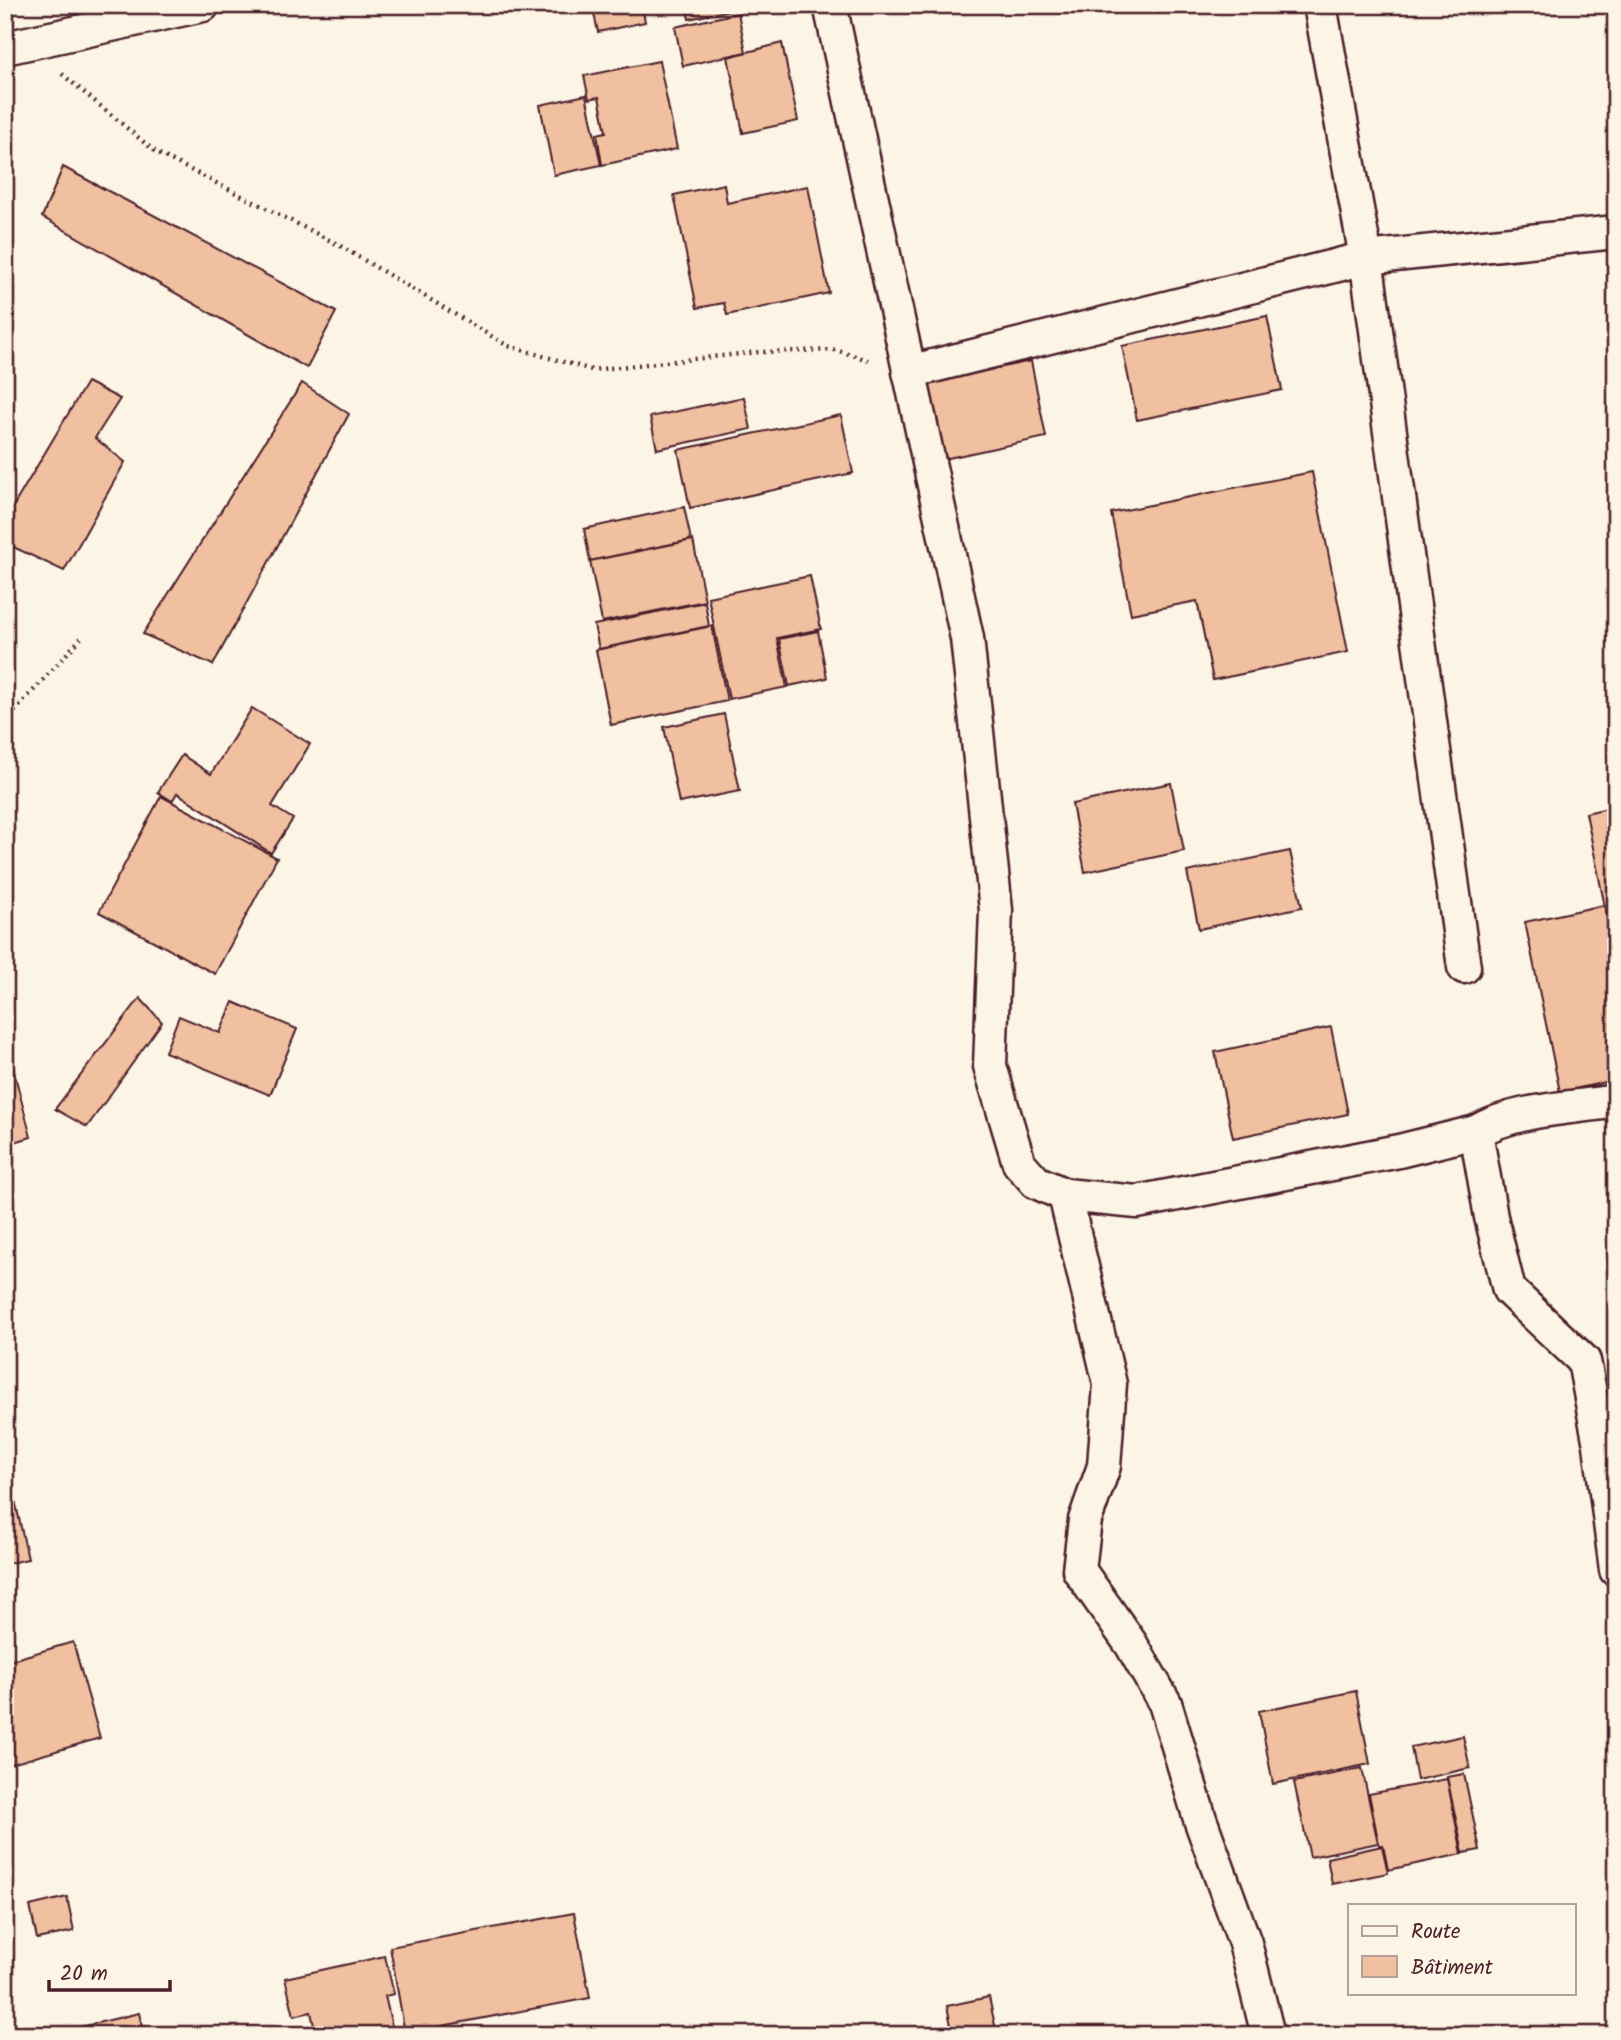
<svg xmlns="http://www.w3.org/2000/svg" width="1621" height="2040" font-family="Kalam,sans-serif">
<style>
.building{fill:#f0c0a0;stroke:#4a1f2b;stroke-width:2}
.lines{fill:none;stroke-linecap:round;stroke-linejoin:round}
.minor-casing{stroke:#4a1f2b;stroke-width:37}
.path{stroke:#4a1f2b;stroke-width:4.5;stroke-dasharray:2 5;stroke-linecap:butt}
.minor{stroke:#fcf5e5;stroke-width:32}
</style>
<rect width="100%" height="100%" fill="#fcf5e5"/>
<filter id="ink" filterUnits="userSpaceOnUse"><feTurbulence type="fractalNoise" baseFrequency=".0143" numOctaves="2"/><feDisplacementMap in="SourceGraphic" scale="14" xChannelSelector="R" yChannelSelector="G"/><feConvolveMatrix kernelMatrix="1 2 1 2 8 2 1 2 1" color-interpolation-filters="sRGB"/></filter>
<g filter="url(#ink)">
<!-- building -->
<g class="building">
<path d="M592 5H642L645 22 598 32Z"/>
<path d="M686 5H753L689 19Z"/>
<path d="M738 13 746 52 683 66 675 27Z"/>
<path d="M782 43 798 121 743 133 728 57Z"/>
<path d="M659 61 677 149 602 165 597 134 606 132 599 97 589 99 584 76Z"/>
<path d="M586 95 601 165 554 175 540 105Z"/>
<path d="M63 167 336 312 307 368 42 217Z"/>
<path d="M724 184 727 203 808 186 829 293 727 315 724 303 697 308 674 195Z"/>
<path d="M1267 316 1282 390 1137 420 1122 346Z"/>
<path d="M1031 361 1046 437 939 460 924 384Z"/>
<path d="M87 382 120 399 95 438 125 462 64 571 5 543V520Z"/>
<path d="M302 383 349 414 213 665 143 634Z"/>
<path d="M744 397 751 429 657 449 650 417Z"/>
<path d="M841 415 853 473 690 508 678 450Z"/>
<path d="M1312 472 1348 652 1213 680 1197 601 1131 614 1111 513Z"/>
<path d="M684 507 691 540 590 561 584 529Z"/>
<path d="M693 540 705 601 602 622 590 561Z"/>
<path d="M810 576 821 629 777 638 787 687 729 699 708 597Z"/>
<path d="M705 602 709 626 599 649 594 625Z"/>
<path d="M712 626 727 701 611 725 596 650Z"/>
<path d="M818 631 827 678 789 686 779 639Z"/>
<path d="M252 708 310 744 272 806 293 819 271 853 177 793 172 801 158 792 182 755 211 774Z"/>
<path d="M724 714 740 791 679 803 664 727Z"/>
<path d="M1171 783 1184 851 1085 872 1072 804Z"/>
<path d="M161 796 277 858 215 974 99 912Z"/>
<path d="M1616 806V946L1613 947 1586 813Z"/>
<path d="M1290 851 1302 907 1199 929 1187 872Z"/>
<path d="M1604 905 1613 947H1616V1080L1560 1092 1525 922Z"/>
<path d="M140 998 162 1022 87 1127 55 1109Z"/>
<path d="M233 1002 297 1029 270 1095 165 1052 179 1016 220 1033Z"/>
<path d="M1331 1027 1348 1114 1233 1138 1215 1052Z"/>
<path d="M13 1068 31 1137 5 1145V1070Z"/>
<path d="M11 1482 28 1559 5 1564V1484Z"/>
<path d="M73 1642 100 1738 5 1766V1662Z"/>
<path d="M1356 1691 1370 1764 1273 1784 1259 1711Z"/>
<path d="M1463 1736 1470 1768 1417 1780 1411 1747Z"/>
<path d="M1362 1768 1378 1843 1310 1857 1294 1782Z"/>
<path d="M1464 1774 1480 1850 1463 1853 1447 1777Z"/>
<path d="M1447 1779 1462 1854 1388 1870 1383 1845H1379L1369 1794Z"/>
<path d="M1382 1846 1388 1873 1332 1884 1327 1858Z"/>
<path d="M67 1897 74 1931 37 1939 30 1906Z"/>
<path d="M574 1913 590 1998 405 2033 390 1947Z"/>
<path d="M385 1956 394 1994 385 1996 394 2035H316L311 2012 294 2016 285 1978Z"/>
<path d="M989 1997 997 2035H953L947 2006Z"/>
<path d="M139 2013 144 2035H47Z"/>
<path d="M587 2029 589 2035H560Z"/>
</g>
<g class="lines">
<defs>
<g id="minor">
<path d="M830 5 967 638 996 910 990 1066 1019 1163 1036 1182 1065 1195 1137 1202 1399 1151 1476 1132 1491 1217 1509 1290 1584 1361 1600 1445 1616 1570"/>
<path d="M1320 5 1366 258 1464 967"/>
<path d="M5 48 203 5"/>
<path d="M909 372 1366 258 1616 232"/>
<path d="M1476 1132C1518 1108 1569 1109 1616 1101"/>
<path d="M1065 1195 1110 1384 1104 1466 1085 1520 1079 1570 1131 1644 1165 1703 1200 1819 1245 1943 1268 2035"/>
</g>
</defs>
<!-- minor casing -->
<use href="#minor" class="minor-casing"/>
<!-- path -->
<g class="path">
<path d="M62 74 157 153 337 244 508 346 592 370 759 352 836 350 868 360"/>
<path d="M5 722 81 638"/>
</g>
<!-- minor -->
<use href="#minor" class="minor"/>
</g>
</g>
<!-- margin -->
<rect width="1621" height="2040" fill="none" stroke="#fcf5e5" stroke-width="28"/>
<rect x="14" y="14" width="1593" height="2012" fill="none" stroke="#4a1f2b" stroke-width="2.5" filter="url(#ink)"/>
<!-- legend -->
<rect x="1348" y="1904" width="228" height="91" fill="#fcf5e5" stroke="#b59f9b" stroke-width="2"/>
<rect x="1362" y="1926" width="35" height="10" fill="#fcf5e5" stroke="#b59f9b" stroke-width="2"/>
<text x="1411" y="1938" font-size="21" fill="#4a1f2b">Route</text>
<rect x="1362" y="1956" width="35" height="21" fill="#f0c0a0" stroke="#b59f9b" stroke-width="2"/>
<text x="1411" y="1974" font-size="21" fill="#4a1f2b">Bâtiment</text>
<!-- scale -->
<path d="M49 1980v10h121v-10" fill="none" stroke="#4a1f2b" stroke-width="3.5"/>
<text x="60" y="1980" font-size="21" fill="#4a1f2b" stroke="#fcf5e5" stroke-width="5" paint-order="stroke">20 m</text>
</svg>
